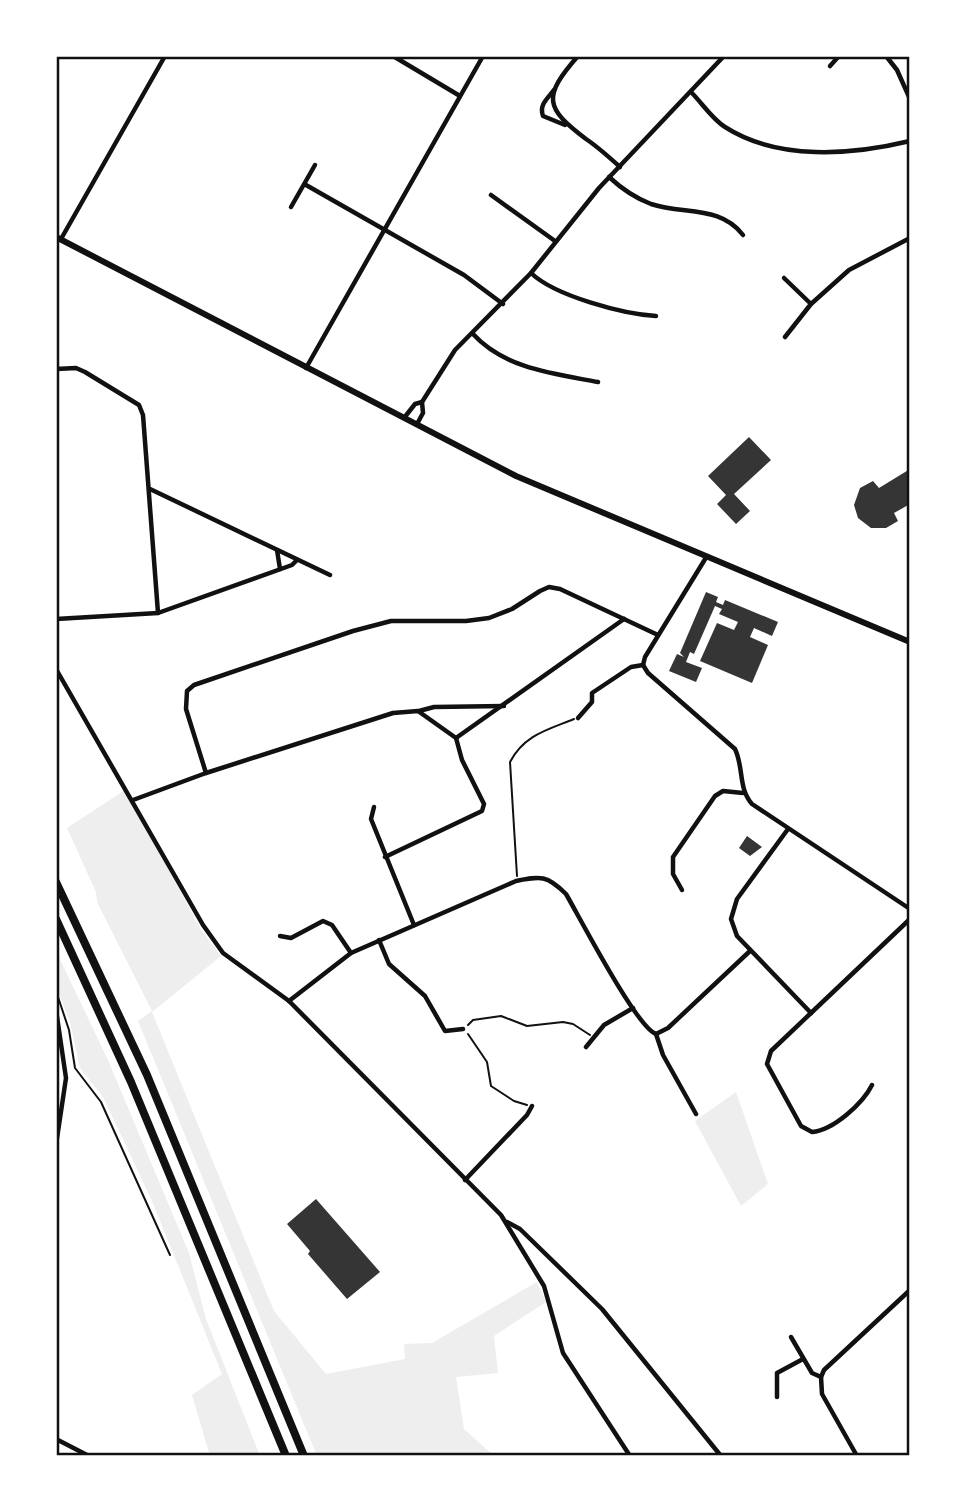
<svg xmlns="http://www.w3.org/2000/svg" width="966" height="1512" font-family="'Varela Round',sans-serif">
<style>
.green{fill:#eee}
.building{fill:#353535}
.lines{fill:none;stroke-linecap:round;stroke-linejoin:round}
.path{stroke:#111;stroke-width:2}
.minor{stroke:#111;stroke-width:4.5}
.primary{stroke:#111;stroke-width:6}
.motorway{stroke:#111;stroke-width:8}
.neatline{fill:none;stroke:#111;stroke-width:2.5}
</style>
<rect width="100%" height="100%" fill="#fff"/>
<!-- green -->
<g class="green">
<path d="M125 790 202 931 221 956 152 1012 274 1311 326 1374 405 1359 404 1344 432 1343 537 1282 546 1302 494 1336 498 1373 456 1377 464 1429 494 1456H317L138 1021 152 1011 97 902 96 892 67 828Z"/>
<path d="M56 951 108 1060 189 1253 206 1319 260 1456H210L192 1395 222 1374 152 1201 103 1097 80 1068 70 1022 56 986Z"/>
<path d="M736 1092 768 1184 741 1206 695 1121Z"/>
</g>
<!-- building -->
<g class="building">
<path d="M749 437 771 460 734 494 750 511 736 524 717 504 726 495 708 476Z"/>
<path d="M910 469V504L894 513 898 521 886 528H871L858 518 854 505 860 488 873 481 879 488Z"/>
<path d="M706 592 718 597 716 602 723 605 725 600 778 622 772 636 754 628 750 637 768 645 752 683 700 661 717 623 734 630 738 622 719 614 722 609 715 606 694 654 690 652 686 662 702 668 696 682 669 671 677 654 684 657 680 653Z"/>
<path d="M747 836 762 847 750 856 739 848Z"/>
<path d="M316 1199 380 1272 347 1299 308 1254 310 1251 287 1224Z"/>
</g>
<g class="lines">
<!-- path -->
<g class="path">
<path d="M517 876 510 762C524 735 547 730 574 719"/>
<path d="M56 991 69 1030 75 1068 101 1102 170 1255"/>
<path d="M468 1025 473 1020 501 1016 527 1026 563 1022 573 1024 590 1035"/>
<path d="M468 1034 487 1062 491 1086 514 1101 527 1105"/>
</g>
<!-- minor -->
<g class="minor">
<path d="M393 56 460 96"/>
<path d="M578 56C542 97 545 108 586 139 598 147 609 157 620 167"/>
<path d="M886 56 897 70 910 99"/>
<path d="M830 66 839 56"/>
<path d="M554 90C547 99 539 105 543 116L565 125"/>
<path d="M691 92C702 103 712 119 725 127 778 161 852 155 910 141"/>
<path d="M609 177C622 189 635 198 651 204 684 215 720 205 743 235"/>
<path d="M306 185 464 275 503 304"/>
<path d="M491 195 555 241"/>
<path d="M291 207 315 165"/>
<path d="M61 239 165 56"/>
<path d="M531 273C555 296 623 314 656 316"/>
<path d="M784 278 811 304"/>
<path d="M473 334C505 369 555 374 598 382"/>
<path d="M785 337 811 304 849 270 910 238"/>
<path d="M306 368 483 56"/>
<path d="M56 369 76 368 85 372 139 405 143 415 158 613"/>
<path d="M404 418 415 404 422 402 455 350 531 273 599 188 724 56"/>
<path d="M417 424 423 413 422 402"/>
<path d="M150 489 330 575"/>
<path d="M277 550 280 569"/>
<path d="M56 619 158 613 292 565 297 560"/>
<path d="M643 665 648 673 735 749C744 768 738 788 752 804L910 909"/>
<path d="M643 665 645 657 707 556"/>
<path d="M56 669 203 925 223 953 289 1001 501 1215 544 1286 563 1353 630 1456"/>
<path d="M419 711 434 707 504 706"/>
<path d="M578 718 592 702V693L631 667 643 665"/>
<path d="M206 773 186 709 187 691 194 685 353 631 391 621H466L489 618 512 609 540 591 549 587 560 589 658 635"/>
<path d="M133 800 206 773 393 713 418 711 456 738 624 619"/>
<path d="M374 807 371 819 414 925"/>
<path d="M788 829 737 899 731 919 737 936 811 1013 910 919"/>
<path d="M385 857 482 811 484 804 462 760 456 738"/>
<path d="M682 890 673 874V857L715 796 723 791 743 793"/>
<path d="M280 936 291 938 323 921 332 925 351 953"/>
<path d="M379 940 389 964 425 996 445 1031 463 1029"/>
<path d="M289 1001 351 953 516 881C541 876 547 875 566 894 580 918 637 1028 656 1034L663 1055 696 1114"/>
<path d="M56 1010 66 1078 56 1145"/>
<path d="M811 1013 771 1051 767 1064 801 1126 812 1132C834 1130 863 1103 872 1085"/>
<path d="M656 1034 668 1028 750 951"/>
<path d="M586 1047 604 1025 633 1008"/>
<path d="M465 1180 527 1115 532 1106"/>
<path d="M507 1222 520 1229 602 1309 721 1456"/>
<path d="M791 1337 812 1373 821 1377 822 1394 857 1456"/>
<path d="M821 1377 824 1370 910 1290"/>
<path d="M777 1397V1373L803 1359"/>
<path d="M56 1439 89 1456"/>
</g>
<!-- primary -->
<path class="primary" d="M56 237 516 476 910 642"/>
<!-- motorway -->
<g class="motorway">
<path d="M56 882 147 1075 304 1456"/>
<path d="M56 919 131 1082 286 1456"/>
</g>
</g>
<!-- border -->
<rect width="966" height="1512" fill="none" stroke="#ffffff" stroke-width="116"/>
<rect x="58" y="58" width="850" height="1396" class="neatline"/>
</svg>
